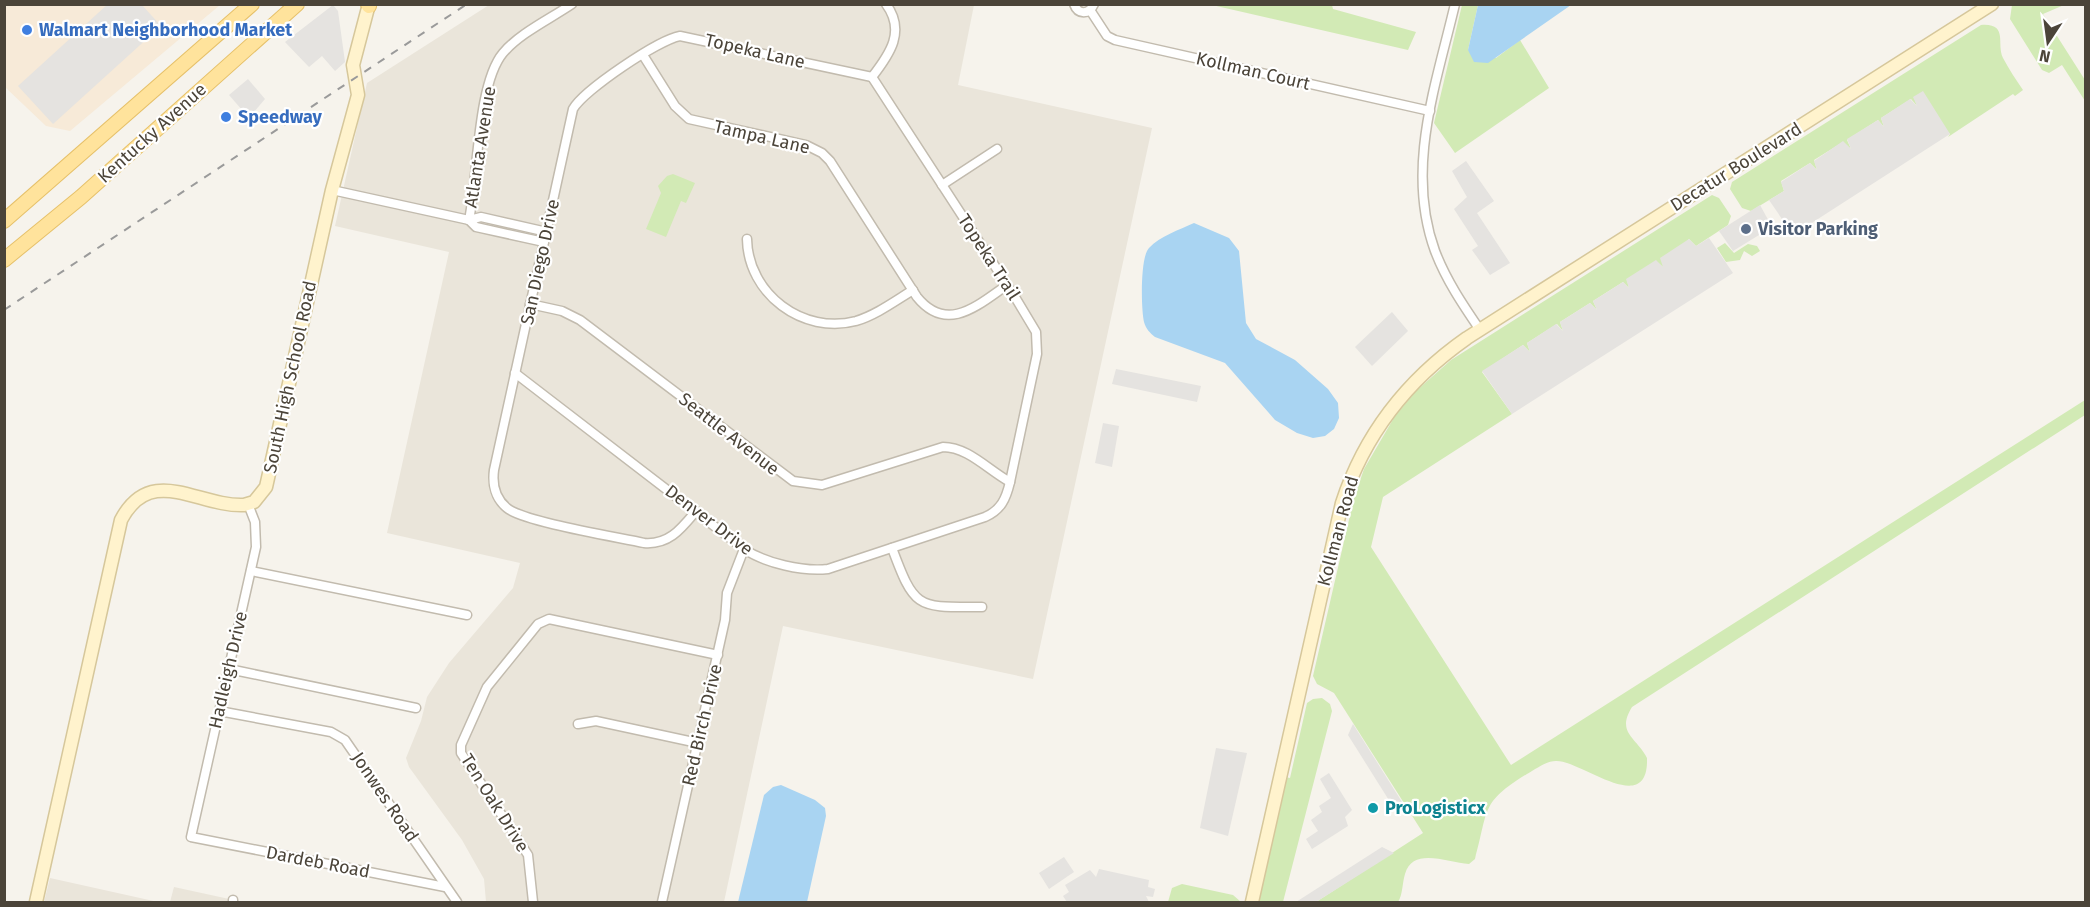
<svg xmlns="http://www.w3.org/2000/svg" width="2090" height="907" font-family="'Fira Sans',sans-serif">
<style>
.residential{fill:#eae5da}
.commercial{fill:#f7ead8}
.green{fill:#d2eab5}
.parking{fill:#e5e3e0}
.water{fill:#a9d4f2}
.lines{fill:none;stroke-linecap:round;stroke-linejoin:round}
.street-casing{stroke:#c2bbae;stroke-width:11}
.secondary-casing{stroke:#d6c79b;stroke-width:15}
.primary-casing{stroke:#e6c16a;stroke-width:16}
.street{stroke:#fff;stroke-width:8}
.secondary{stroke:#fff3cd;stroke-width:12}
.primary{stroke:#ffe39c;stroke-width:14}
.rail{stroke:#9a9a9a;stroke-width:2;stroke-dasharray:8 8;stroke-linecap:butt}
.shop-dot{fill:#3f7fe0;stroke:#fff;stroke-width:2}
.service-dot{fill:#5c6f8a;stroke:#fff;stroke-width:2}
.culture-dot{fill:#0f9aa8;stroke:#fff;stroke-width:2}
.labels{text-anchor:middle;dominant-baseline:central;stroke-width:4.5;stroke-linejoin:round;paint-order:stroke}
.shop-label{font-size:18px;font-weight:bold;fill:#366cbe;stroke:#fff;text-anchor:start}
.street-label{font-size:18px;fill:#4b4439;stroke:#fff}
.service-label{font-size:18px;font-weight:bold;fill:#4e5e75;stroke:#fff;text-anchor:start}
.culture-label{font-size:18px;font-weight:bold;fill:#0d838f;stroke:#fff;text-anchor:start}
</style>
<rect width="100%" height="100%" fill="#f6f3ec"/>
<!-- residential -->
<g class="residential">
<path d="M489 5H974L958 85 1152 128 1033 679 783 626 724 902H486L484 879 462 840 409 767 406 758 421 721 427 697 449 663 513 588 520 563 387 533 449 252 335 226 367 83Z"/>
<path d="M50 878 158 902H44Z"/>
<path d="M174 887 243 902H170Z"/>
</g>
<!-- commercial -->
<path class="commercial" d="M4 5H220L70 131 46 126 5 87Z"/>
<!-- green -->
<g class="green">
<path d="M1212 5H1332L1333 9 1416 32 1408 50Z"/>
<path d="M1462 5H1478L1468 50 1496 58 1520 40 1549 88 1455 153 1434 123Z"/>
<path d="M2012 5H2064L2043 14 2085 80V101L2062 65 2049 73 2042 70 2010 19Z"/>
<path d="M1981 25C2009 23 1996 44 2003 58 2009 69 2016 80 2023 90L2015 96 2013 94 1948 137 1950 134 1914 97 1917 106 1911 99 1881 118 1884 127 1878 120 1847 140 1851 149 1843 142 1814 160 1817 170 1810 163 1781 181 1784 191 1751 211 1742 208 1730 189 1732 182Z"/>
<path d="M673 174 695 183 686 203 681 201 666 237 646 229 661 193 658 186 667 176Z"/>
<path d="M1712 195 1719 198 1731 216 1728 225 1696 246 1689 239 1663 267 1656 261 1627 280 1629 288 1623 282 1593 301 1597 310 1590 303 1560 322 1563 331 1557 324 1527 343 1530 352 1523 345 1482 372 1512 414 1383 497 1371 547 1511 765 2085 400V415L1632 707C1616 733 1636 737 1647 758 1649 819 1581 760 1556 761 1546 761 1536 769 1527 774 1480 803 1489 809 1475 859L1469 864C1448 863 1413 846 1405 874 1402 884 1403 894 1398 902H1316L1423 833 1334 693 1317 684 1313 676 1354 498 1364 469 1395 416 1416 391 1451 360Z"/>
<path d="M1725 243 1734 253 1748 244 1757 246 1760 251 1752 256 1744 251 1740 260 1726 262 1717 248Z"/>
<path d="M1322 698 1330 704 1332 711 1283 902H1257L1285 777 1290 778 1307 703 1313 699Z"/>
<path d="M1182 884 1233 895 1241 902H1168L1172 888Z"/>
</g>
<!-- parking -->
<g class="parking">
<path d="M108 4 142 5 161 26 53 124 18 86Z"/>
<path d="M333 5 338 11 345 62 335 71 322 56 309 67 285 42Z"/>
<path d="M248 79 265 99 249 118 229 95Z"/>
<path d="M1923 91 1950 134 1793 235 1769 200 1784 191 1781 182 1810 163 1817 170 1814 161 1843 141 1851 149 1847 139 1878 120 1884 127 1881 118 1910 99 1917 106 1913 97Z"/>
<path d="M1466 161 1494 201 1477 213 1510 263 1490 275 1472 250 1478 246 1454 209 1467 197 1452 171Z"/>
<path d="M1760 205 1772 227 1733 251 1719 231Z"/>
<path d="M1709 238 1733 273 1512 414 1482 371 1523 345 1530 352 1527 343 1556 324 1563 331 1560 322 1590 303 1597 310 1593 301 1623 282 1629 288 1626 279 1656 260 1663 267 1660 258 1689 239 1696 246Z"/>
<path d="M1392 312 1408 331 1372 366 1355 347Z"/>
<path d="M1116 369 1201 386 1197 402 1112 384Z"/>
<path d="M1103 423 1119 426 1112 467 1095 463Z"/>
<path d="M1353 724 1402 802 1397 813 1348 735Z"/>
<path d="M1216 748 1247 753 1228 836 1200 828Z"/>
<path d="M1329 773 1352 810 1345 817 1348 826 1312 849 1306 839 1318 831 1311 820 1322 812 1319 806 1331 798 1320 779Z"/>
<path d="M1382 847 1394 853 1316 902H1296Z"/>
<path d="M1064 857 1074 872 1049 889 1039 873Z"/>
<path d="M1099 869 1149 880 1148 887 1155 889 1153 897 1146 896 1149 902H1067L1063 896 1069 892 1065 885 1090 870 1096 877Z"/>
</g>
<!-- water -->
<g class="water">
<path d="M1478 5V4L1571 5 1488 63 1474 62 1468 50Z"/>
<path d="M1194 223 1229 238 1239 251 1246 323 1256 339 1295 360 1328 389 1338 403 1339 418 1334 429 1325 436 1313 438 1297 433 1275 420 1225 363 1155 337C1150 333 1146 329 1144 322 1141 309 1140 257 1149 248 1160 236 1179 230 1194 223Z"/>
<path d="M781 785 815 800 825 808 826 816 807 902H738L764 795 773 787Z"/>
</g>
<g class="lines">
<defs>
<g id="street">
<path d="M1074 4C1078 15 1089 15 1094 4"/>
<path d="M1455 4C1436 85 1405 169 1435 251 1446 280 1463 305 1480 330"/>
<path d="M1090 10 1107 36 1115 40 1430 111"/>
<path d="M643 55 675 106 689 119 806 145 822 153 830 161 917 297C947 334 978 305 1007 285"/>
<path d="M872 77C890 54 906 31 886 4"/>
<path d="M942 185 997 149"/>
<path d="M332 190 469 220 476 227 544 242"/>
<path d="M469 220C478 178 477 84 503 53 520 33 550 19 572 4"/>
<path d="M469 220 481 217 547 232"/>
<path d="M747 239C748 294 803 335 856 321 876 315 895 301 913 290"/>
<path d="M530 304 562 311 580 320 793 481 822 485 943 447C968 447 988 470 1010 482"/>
<path d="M515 373 744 549C765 563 803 572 828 569L985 517C1001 510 1006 499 1010 482L1037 354 1036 332 1015 297 872 77"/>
<path d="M248 504 255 522 256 547 191 837 445 887"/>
<path d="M696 511C681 529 669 545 644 543 617 537 524 522 507 508 496 499 492 485 494 470L573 109C584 90 658 40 680 36L872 77"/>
<path d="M892 548C915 610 917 607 982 607"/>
<path d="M251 571 467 615"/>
<path d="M229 669 416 708"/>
<path d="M219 711 331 732 345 740 457 902"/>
<path d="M578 724 596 721 698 743"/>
<path d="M233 902V900"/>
<path d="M533 902 528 855 461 753V745L487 687 538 624 549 619 718 655"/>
<path d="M662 902 725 620 727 593 744 549"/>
</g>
<g id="secondary">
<path d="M36 902 121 520C151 463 198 507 244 505L254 502 266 487 332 190 358 95 353 65 369 4"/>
<path d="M1252 902 1342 503C1365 433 1407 380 1467 338L1992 4"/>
</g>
<g id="primary">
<path d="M368 4 369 6"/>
<path d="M4 221 252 4"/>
<path d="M4 260 81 197 297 4"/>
</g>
</defs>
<!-- street casing -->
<use href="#street" class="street-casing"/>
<!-- secondary casing -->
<use href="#secondary" class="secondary-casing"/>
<!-- primary casing -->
<use href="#primary" class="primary-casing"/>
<!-- street -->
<use href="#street" class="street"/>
<!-- secondary -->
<use href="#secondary" class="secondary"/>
<!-- primary -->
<use href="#primary" class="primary"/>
<!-- rail -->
<path class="rail" d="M4 310 467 4"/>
</g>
<!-- markers -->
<g class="shop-dot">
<circle cx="27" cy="30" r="6"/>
<circle cx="226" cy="117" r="6"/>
</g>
<circle class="service-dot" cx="1746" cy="229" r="6"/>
<circle class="culture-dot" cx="1373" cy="808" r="6"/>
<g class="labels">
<!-- shop labels -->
<g class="shop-label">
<text x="39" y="30">Walmart Neighborhood Market</text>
<text x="238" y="117">Speedway</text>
</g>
<!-- street labels -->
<g class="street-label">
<text transform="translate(755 51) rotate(13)">Topeka Lane</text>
<text transform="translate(1253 71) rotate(13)">Kollman Court</text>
<text transform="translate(152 133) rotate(-42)">Kentucky Avenue</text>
<text transform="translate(762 137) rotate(13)">Tampa Lane</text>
<text transform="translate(480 147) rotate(-81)">Atlanta Avenue</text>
<text transform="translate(1736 167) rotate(-32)">Decatur Boulevard</text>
<text transform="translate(989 257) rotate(57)">Topeka Trail</text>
<text transform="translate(540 262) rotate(-78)">San Diego Drive</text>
<text transform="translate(290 377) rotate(-78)">South High School Road</text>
<text transform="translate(729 434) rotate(38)">Seattle Avenue</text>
<text transform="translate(709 520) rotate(37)">Denver Drive</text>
<text transform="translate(1338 531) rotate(-75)">Kollman Road</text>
<text transform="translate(228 670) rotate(-77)">Hadleigh Drive</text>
<text transform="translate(702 725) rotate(-77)">Red Birch Drive</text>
<text transform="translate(385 797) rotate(56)">Jonwes Road</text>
<text transform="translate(495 803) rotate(58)">Ten Oak Drive</text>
<text transform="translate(318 862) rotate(11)">Dardeb Road</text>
</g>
<!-- service labels -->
<g class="service-label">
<text x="1758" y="229">Visitor Parking</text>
</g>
<!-- culture labels -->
<g class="culture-label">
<text x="1385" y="808">ProLogisticx</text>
</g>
</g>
<!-- border -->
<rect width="2090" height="907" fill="none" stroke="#4b4439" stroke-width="12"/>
<!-- north arrow -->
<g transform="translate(2048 42) rotate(193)" stroke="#ffffff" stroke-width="4.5" paint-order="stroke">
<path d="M0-4.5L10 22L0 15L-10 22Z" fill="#4b4439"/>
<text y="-9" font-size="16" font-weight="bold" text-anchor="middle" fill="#4b4439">N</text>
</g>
</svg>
